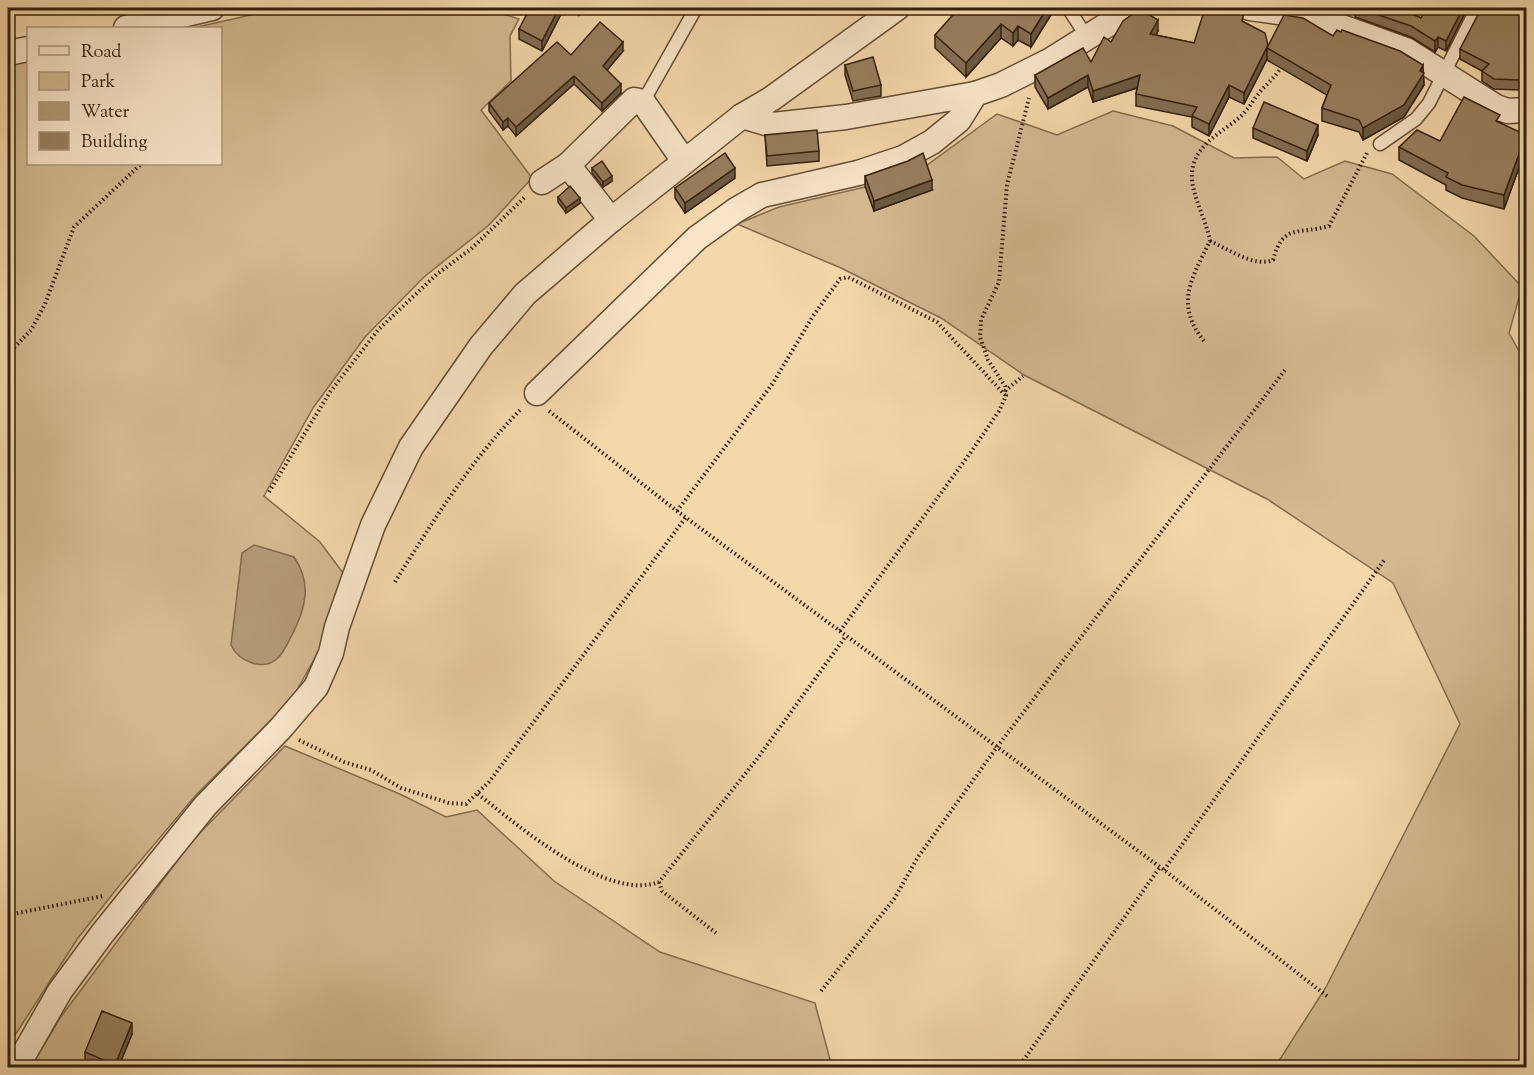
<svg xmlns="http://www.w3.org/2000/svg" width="1534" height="1075" font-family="'Sorts Mill Goudy',serif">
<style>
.green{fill:#d3b890;stroke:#846c4e;stroke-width:1.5}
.water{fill:#b39975;stroke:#80694b;stroke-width:1.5}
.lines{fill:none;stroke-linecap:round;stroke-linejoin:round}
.service-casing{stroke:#644e34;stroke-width:15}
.minor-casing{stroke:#644e34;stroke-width:27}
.path{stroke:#34200c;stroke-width:4;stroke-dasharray:1.5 3;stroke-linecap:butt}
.service{stroke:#f8e5c8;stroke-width:12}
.minor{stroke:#f8e5c8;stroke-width:24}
.wall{fill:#836d52;stroke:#34200c;stroke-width:1.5}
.shaded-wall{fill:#6a5942;stroke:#34200c;stroke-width:1.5}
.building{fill:#987f5f;stroke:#34200c;stroke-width:1.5}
</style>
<rect width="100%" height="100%" fill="#f4d7ab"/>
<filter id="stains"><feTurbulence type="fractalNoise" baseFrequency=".00333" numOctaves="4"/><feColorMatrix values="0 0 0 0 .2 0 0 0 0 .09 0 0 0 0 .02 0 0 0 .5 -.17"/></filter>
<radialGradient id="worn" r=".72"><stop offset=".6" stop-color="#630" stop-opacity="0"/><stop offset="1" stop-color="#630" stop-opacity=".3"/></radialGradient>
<!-- green -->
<g class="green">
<path d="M282 8H492L494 11 519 19 510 36 511 81 481 110 532 178 489 225 424 277 365 337 313 408 264 496 320 542 343 573 322 645 292 699 196 795 119 886 78 938 8 1046V64L28 60V164H220V28H193Z"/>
<path d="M1113 111 1173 126 1234 158 1277 157 1304 179 1345 161 1392 174 1474 236 1522 287 1509 333 1526 364V1067H1275L1326 987 1460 724 1393 583 1267 499 1024 375 941 318 841 268 737 224 779 207 912 176 997 114 1057 135Z"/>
<path d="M285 746 402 795 446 817 477 810 554 881 660 952 815 1003 832 1067 30 1068 60 1018 192 841Z"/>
</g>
<!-- water -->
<path class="water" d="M254 545 294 557C312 583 306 608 292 635 288 642 284 652 278 658 263 672 238 661 231 645L242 553Z"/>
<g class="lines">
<defs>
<g id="service">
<path d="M544 8H564"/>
<path d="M1068 8 1087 37"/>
<path d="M643 102 696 8"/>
<path d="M1380 144 1416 119 1429 103 1477 8"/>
</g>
<g id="minor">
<path d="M1250 8 1314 17 1406 50 1496 107 1508 111 1526 110"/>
<path d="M1490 8 1526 12"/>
<path d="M126 28 212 8"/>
<path d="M8 53 28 49"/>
<path d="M742 116 773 125 846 117 975 94 1001 85 1051 60 1134 8"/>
<path d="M542 182 568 165"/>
<path d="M611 220 568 165 634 100 643 102 684 161"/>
<path d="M537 393 697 238 736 210 762 195 858 173 903 158 932 142 959 120 975 94"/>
<path d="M16 1068 60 991 102 934 205 806 280 729 316 687 331 653 337 627 373 525 411 447 481 346 525 294 611 220 742 116 771 99 897 8"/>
</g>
</defs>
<!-- service casing -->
<use href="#service" class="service-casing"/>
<!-- minor casing -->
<use href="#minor" class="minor-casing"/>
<!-- path -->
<g class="path">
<path d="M12 8V31"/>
<path d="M1210 241C1226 248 1255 268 1273 260 1283 223 1298 235 1329 226L1367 153"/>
<path d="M1204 341C1174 304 1192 278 1210 241 1206 219 1194 201 1192 179 1190 147 1220 134 1240 117 1249 109 1253 100 1260 92 1268 82 1277 76 1283 64"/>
<path d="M8 354 31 330 45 304 74 227 141 164"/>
<path d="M1005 391 1023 376"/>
<path d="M549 411 677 511 1164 870 1327 996"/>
<path d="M269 492 330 392 378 330 437 274 471 249 526 196"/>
<path d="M677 511 773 383 813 316 840 279 848 277 937 322 1005 395"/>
<path d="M395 582C433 521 471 460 521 409"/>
<path d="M840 631 971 452 999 411 1006 396 1005 386 988 360 980 337 981 320 999 282 1007 185 1029 98"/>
<path d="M299 740 344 762 371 770 401 788 449 803 466 804 489 782 686 517"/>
<path d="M478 794C517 825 607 902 659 882L757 759 846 636"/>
<path d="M1164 870 1385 559"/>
<path d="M659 882 662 891 716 933"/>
<path d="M8 915 103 896"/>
<path d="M821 991 894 899 918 857 997 747 1285 370"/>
<path d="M1018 1068 1160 867"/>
</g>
<!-- service -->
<use href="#service" class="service"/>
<!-- minor -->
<use href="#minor" class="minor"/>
</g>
<!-- wall -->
<g class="wall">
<path d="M560 8V16L542 51 519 39V29Z"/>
<path d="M572 8H586L579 15Z"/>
<path d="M1052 8V13L1031 47 1018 40 1013 46 1001 38 966 77 935 48V35Z"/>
<path d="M1355 8H1399L1421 18 1463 8H1465V13L1446 51 1438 47 1435 52 1411 37 1355 17Z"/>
<path d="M1493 14H1527V75L1519 90 1494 89 1482 81V71L1460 59V49Z"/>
<path d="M1244 22 1268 46 1333 36 1423 73 1424 85 1404 117 1363 140 1359 132 1322 121V108L1327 95 1267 60V59L1244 104 1229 97 1209 136 1192 127V117L1136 106V94L1137 88 1093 102 1088 87 1048 109 1035 87V75L1091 62 1111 42 1158 31 1156 35 1194 43Z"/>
<path d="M623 51 607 70 621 93 602 111 574 84 516 136 508 126 503 130 489 111V103L571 55Z"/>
<path d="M845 65 881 85V96L853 101 845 75Z"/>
<path d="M1500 122 1526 148 1504 209 1462 198 1446 190V185L1399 160V147L1440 141Z"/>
<path d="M1253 128 1318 135 1307 161 1253 138Z"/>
<path d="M765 135 819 151V161L767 166Z"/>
<path d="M592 168 612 181 603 187 592 173Z"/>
<path d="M865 176 932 190 874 211 865 186Z"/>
<path d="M735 178 685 213 675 198V188Z"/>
<path d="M558 197 580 203 566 213 558 202Z"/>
<path d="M132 1034 118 1068H97L85 1063V1052Z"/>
</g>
<!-- shaded-wall -->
<g class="shaded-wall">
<path d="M559 8H560V16L542 51V41Z"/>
<path d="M579 8H586L579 15Z"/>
<path d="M1047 8H1052V13L1031 47V34Z"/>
<path d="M1463 8H1465V13L1446 51V41Z"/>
<path d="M1158 20V31L1150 46V34Z"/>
<path d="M1001 24V38L966 77V63Z"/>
<path d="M1018 26V40L1013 46V33Z"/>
<path d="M1438 37V47L1435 52V41Z"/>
<path d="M623 42V51L603 75V66Z"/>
<path d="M1268 45 1267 48V59L1244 104V93Z"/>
<path d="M1423 65 1424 85 1404 117 1363 140V128L1420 71Z"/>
<path d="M1527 65V75L1519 90V80Z"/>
<path d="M1088 75V87L1048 109V98Z"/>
<path d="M1140 75V87L1093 102V91Z"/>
<path d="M574 76V84L516 136V127Z"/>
<path d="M621 84V93L602 111V103Z"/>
<path d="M1229 85V97L1209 136V124Z"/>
<path d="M508 118V126L503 130V122Z"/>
<path d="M1318 125V135L1307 161V151Z"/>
<path d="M1526 135V148L1504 209V195Z"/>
<path d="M735 168V178L685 213V203Z"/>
<path d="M612 176V181L603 187V182Z"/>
<path d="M932 180V190L874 211V201Z"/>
<path d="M580 198V203L566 213V208Z"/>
<path d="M132 1023V1034L118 1068H115V1065Z"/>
</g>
<!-- building -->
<g class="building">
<path d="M530 8H559L542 41 519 29Z"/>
<path d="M959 8H1047L1031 34 1018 26 1013 33 1001 24 966 63 935 35Z"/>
<path d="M1205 8H1243L1245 9 1242 21 1265 33 1268 45 1244 93 1229 85 1209 124 1192 116 1197 107 1136 94 1140 75 1093 91 1088 75 1048 98 1035 75 1083 48 1091 62 1104 37 1111 42 1123 21 1140 9 1158 20 1150 34 1194 43Z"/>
<path d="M1358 8H1399L1421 18 1427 8H1463L1446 41 1438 37 1435 41 1411 26Z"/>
<path d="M1481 9 1493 14H1527V65L1519 80 1494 79 1482 71 1489 64 1460 49Z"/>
<path d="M1284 15 1303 18 1333 36 1337 30 1341 32 1342 30 1400 51 1423 65 1420 71 1424 73 1404 105 1363 128 1359 120 1322 108 1331 85 1267 48Z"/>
<path d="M600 22 623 42 603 66 621 84 602 103 574 76 516 127 508 118 503 122 489 103 557 42 571 55Z"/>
<path d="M873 57 881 85 853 91 845 65Z"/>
<path d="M1464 97 1500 115 1496 121 1526 135 1504 195 1462 185 1446 177 1448 173 1399 147 1417 130 1440 141Z"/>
<path d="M1264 102 1318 125 1307 151 1253 128Z"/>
<path d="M817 130 819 151 767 156 765 135Z"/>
<path d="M725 153 735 168 685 203 675 188Z"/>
<path d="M923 153 932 180 874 201 865 176 908 161Z"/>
<path d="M602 161 612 176 603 182 592 168Z"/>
<path d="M570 186 580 198 566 208 558 197Z"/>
<path d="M102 1011 132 1023 115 1065 85 1052Z"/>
</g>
<!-- margin -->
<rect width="1534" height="1075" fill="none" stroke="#f4d7ab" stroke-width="30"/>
<rect x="9" y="9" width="1516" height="1057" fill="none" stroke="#34200c" stroke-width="3"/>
<rect x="15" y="15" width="1504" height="1045" fill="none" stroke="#34200c" stroke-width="1.5"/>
<!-- legend -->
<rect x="27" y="27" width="195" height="138" fill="#f8e5c8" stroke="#aa967d" stroke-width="1.5"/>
<rect x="39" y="46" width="30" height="9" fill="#f8e5c8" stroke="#aa967d" stroke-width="1.5"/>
<text x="81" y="57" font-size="18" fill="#34200c">Road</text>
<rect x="39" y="72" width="30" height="18" fill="#d3b890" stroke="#aa967d" stroke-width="1.5"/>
<text x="81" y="87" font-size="18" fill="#34200c">Park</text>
<rect x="39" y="102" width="30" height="18" fill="#b39975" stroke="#aa967d" stroke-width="1.5"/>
<text x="81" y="117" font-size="18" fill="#34200c">Water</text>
<rect x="39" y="132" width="30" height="18" fill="#987f5f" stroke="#aa967d" stroke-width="1.5"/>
<text x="81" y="147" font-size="18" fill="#34200c">Building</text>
<rect width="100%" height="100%" filter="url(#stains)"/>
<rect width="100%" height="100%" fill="url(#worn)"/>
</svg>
